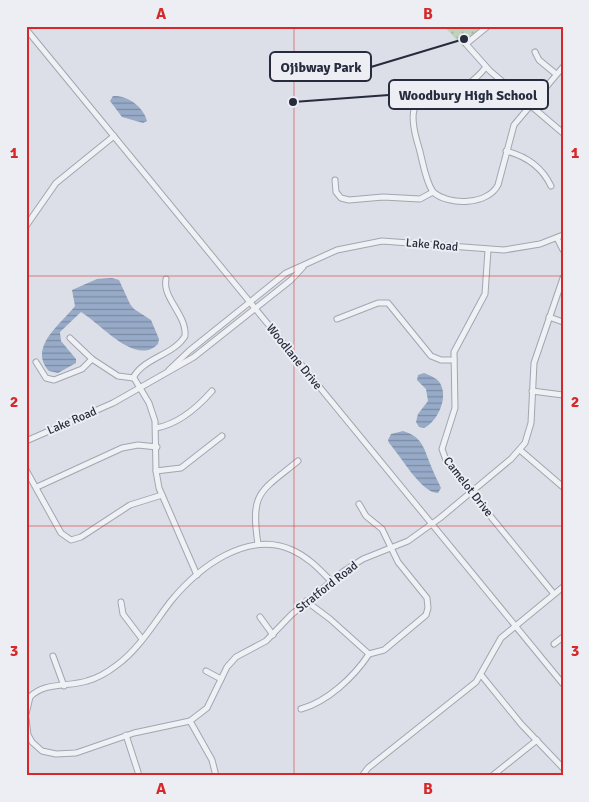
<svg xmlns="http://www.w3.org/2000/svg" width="589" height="802" font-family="Signika,sans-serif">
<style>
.park{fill:url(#park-dots)}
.water{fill:url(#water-rules)}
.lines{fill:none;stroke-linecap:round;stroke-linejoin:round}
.minor-casing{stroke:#a2a6b1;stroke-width:7}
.minor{stroke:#eff1f5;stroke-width:5}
.grid{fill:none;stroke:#d62828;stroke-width:1;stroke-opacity:0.55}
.labels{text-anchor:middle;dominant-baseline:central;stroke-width:4;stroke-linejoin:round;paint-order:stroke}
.street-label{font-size:12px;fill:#262c3d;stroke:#eceef4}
.leader{fill:none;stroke:#262c3d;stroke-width:2}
.callout-dot{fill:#262c3d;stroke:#eceef4;stroke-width:2}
.callout{fill:#eceef4;stroke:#262c3d;stroke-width:2}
.callout-label{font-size:14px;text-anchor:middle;font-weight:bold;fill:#262c3d}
.neatline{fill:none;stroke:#d62828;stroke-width:2}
.grid-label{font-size:16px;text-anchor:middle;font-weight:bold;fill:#d62828}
</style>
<defs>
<pattern id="park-dots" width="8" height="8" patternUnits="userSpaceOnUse" patternTransform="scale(1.25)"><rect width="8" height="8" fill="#c0d1be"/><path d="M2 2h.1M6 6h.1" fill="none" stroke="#a5b4a4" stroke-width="1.8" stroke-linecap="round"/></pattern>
<pattern id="water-rules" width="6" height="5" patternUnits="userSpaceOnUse" patternTransform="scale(1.25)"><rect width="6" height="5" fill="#97aac7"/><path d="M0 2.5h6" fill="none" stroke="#7b8ba3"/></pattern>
</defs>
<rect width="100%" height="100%" fill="#dcdfe7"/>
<!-- park -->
<path class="park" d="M444 26H488L463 47Z"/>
<!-- water -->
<g class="water">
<path d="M113 96C127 95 143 106 147 121L143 123 122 117 110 101Z"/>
<path d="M112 278 119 280 130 304 134 309 151 320 159 339 158 344C136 367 100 323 81 312L60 332 61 341 76 359V363L58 373 49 371C28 347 61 324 75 306L72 290 97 279Z"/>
<path d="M424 373C429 375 437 378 440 383 449 398 437 422 424 428L419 427 416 422 418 414 428 401 426 389 417 380 418 375Z"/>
<path d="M403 431C423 437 424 449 431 466 434 474 438 481 441 488L438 493C421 493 401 456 389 443L388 440 391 434Z"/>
</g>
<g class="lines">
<defs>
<g id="minor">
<path d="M488 26 466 44 490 71 563 133"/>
<path d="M26 29 563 684"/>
<path d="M535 52 539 60 556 74"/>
<path d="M506 151C526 156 542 167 551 186"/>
<path d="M335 180 336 192 341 198 349 200 383 197 420 199 433 192C449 206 488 205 498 185L514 125 563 67"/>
<path d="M433 192C425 180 423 162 419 148 399 84 432 104 469 83 476 79 481 73 486 67"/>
<path d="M26 226 56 183 114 136"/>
<path d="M557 238 563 250"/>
<path d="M488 250 485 294 454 352 455 408 442 449 447 463 554 594"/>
<path d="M549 317 563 322"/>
<path d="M337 319 378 303H388L431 356 441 360H454"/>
<path d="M70 338 92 359 118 376 134 378 149 403 155 421 156 471 159 488 197 575"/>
<path d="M36 362 46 378 54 380 82 369 92 359"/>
<path d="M169 370 189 351 286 273 337 250 382 241 504 250 540 244 563 235"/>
<path d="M133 378C143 358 174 355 185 336 187 315 162 298 166 279"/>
<path d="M532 391 563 395"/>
<path d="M156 428C179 424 197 408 212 391"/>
<path d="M26 441 113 403 194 357 291 280 303 267"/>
<path d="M520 450 563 487"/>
<path d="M26 470 61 533 71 540 81 537 130 505 162 495"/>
<path d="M156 471 181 468 222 436"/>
<path d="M37 487 122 448 138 445 157 447"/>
<path d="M258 544C250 492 260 492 298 461"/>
<path d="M306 601 330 619 369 654 384 650 426 615 428 608 427 598 398 562 382 529 366 516 359 504"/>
<path d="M121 602 123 614 142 639"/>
<path d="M260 617 273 635"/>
<path d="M554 644 563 637"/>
<path d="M53 656 64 686"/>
<path d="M206 671 221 679"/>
<path d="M482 676 521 724 563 768"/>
<path d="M26 695 30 697C44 682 68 687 87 681 98 678 108 672 117 665 139 649 154 623 171 601 199 567 247 530 292 550 308 557 319 569 331 581"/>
<path d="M301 709C327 702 354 677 369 654"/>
<path d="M26 714 30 697"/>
<path d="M26 719 28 735 32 742 42 751 56 754 76 753 134 733 190 721 207 708 227 667 236 657 266 641 291 615 344 571 363 559 408 541 440 518 511 459 525 443 531 423 534 363 563 278"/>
<path d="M190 721 212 760 216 776"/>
<path d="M126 735 138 772"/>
<path d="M362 776 368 768 476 682 501 638 563 587"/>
<path d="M492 776 537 740"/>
</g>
</defs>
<!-- minor casing -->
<use href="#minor" class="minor-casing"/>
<!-- minor -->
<use href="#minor" class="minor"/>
</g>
<!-- grid -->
<path class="grid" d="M294 26V776M26 276H563M26 526H563"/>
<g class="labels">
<!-- street labels -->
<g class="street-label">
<text transform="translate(432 245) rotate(5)">Lake Road</text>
<text transform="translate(294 357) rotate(51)">Woodlane Drive</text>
<text transform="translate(72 421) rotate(-23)">Lake Road</text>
<text transform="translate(468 487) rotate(52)">Camelot Drive</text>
<text transform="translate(327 587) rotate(-38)">Stratford Road</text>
</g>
</g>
<!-- callouts -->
<path class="leader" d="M464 39L371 67M293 102L389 95"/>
<g class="callout-dot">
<circle cx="464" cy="39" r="5"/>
<circle cx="293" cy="102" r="5"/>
</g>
<g class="callout">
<rect x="270" y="52" width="101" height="29" rx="5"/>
<rect x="389" y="80" width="159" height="29" rx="5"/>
</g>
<g class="callout-label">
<text x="321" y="72">Ojibway Park</text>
<text x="468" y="100">Woodbury High School</text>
</g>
<!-- border -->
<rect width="589" height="802" fill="none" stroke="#eceef4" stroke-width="55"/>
<rect x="28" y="28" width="534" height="746" class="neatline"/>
<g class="grid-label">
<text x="161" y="19">A</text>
<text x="428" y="19">B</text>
<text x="14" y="158">1</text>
<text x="575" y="158">1</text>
<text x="14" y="407">2</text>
<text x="575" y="407">2</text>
<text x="14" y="656">3</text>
<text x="575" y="656">3</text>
<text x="161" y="794">A</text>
<text x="428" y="794">B</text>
</g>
</svg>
